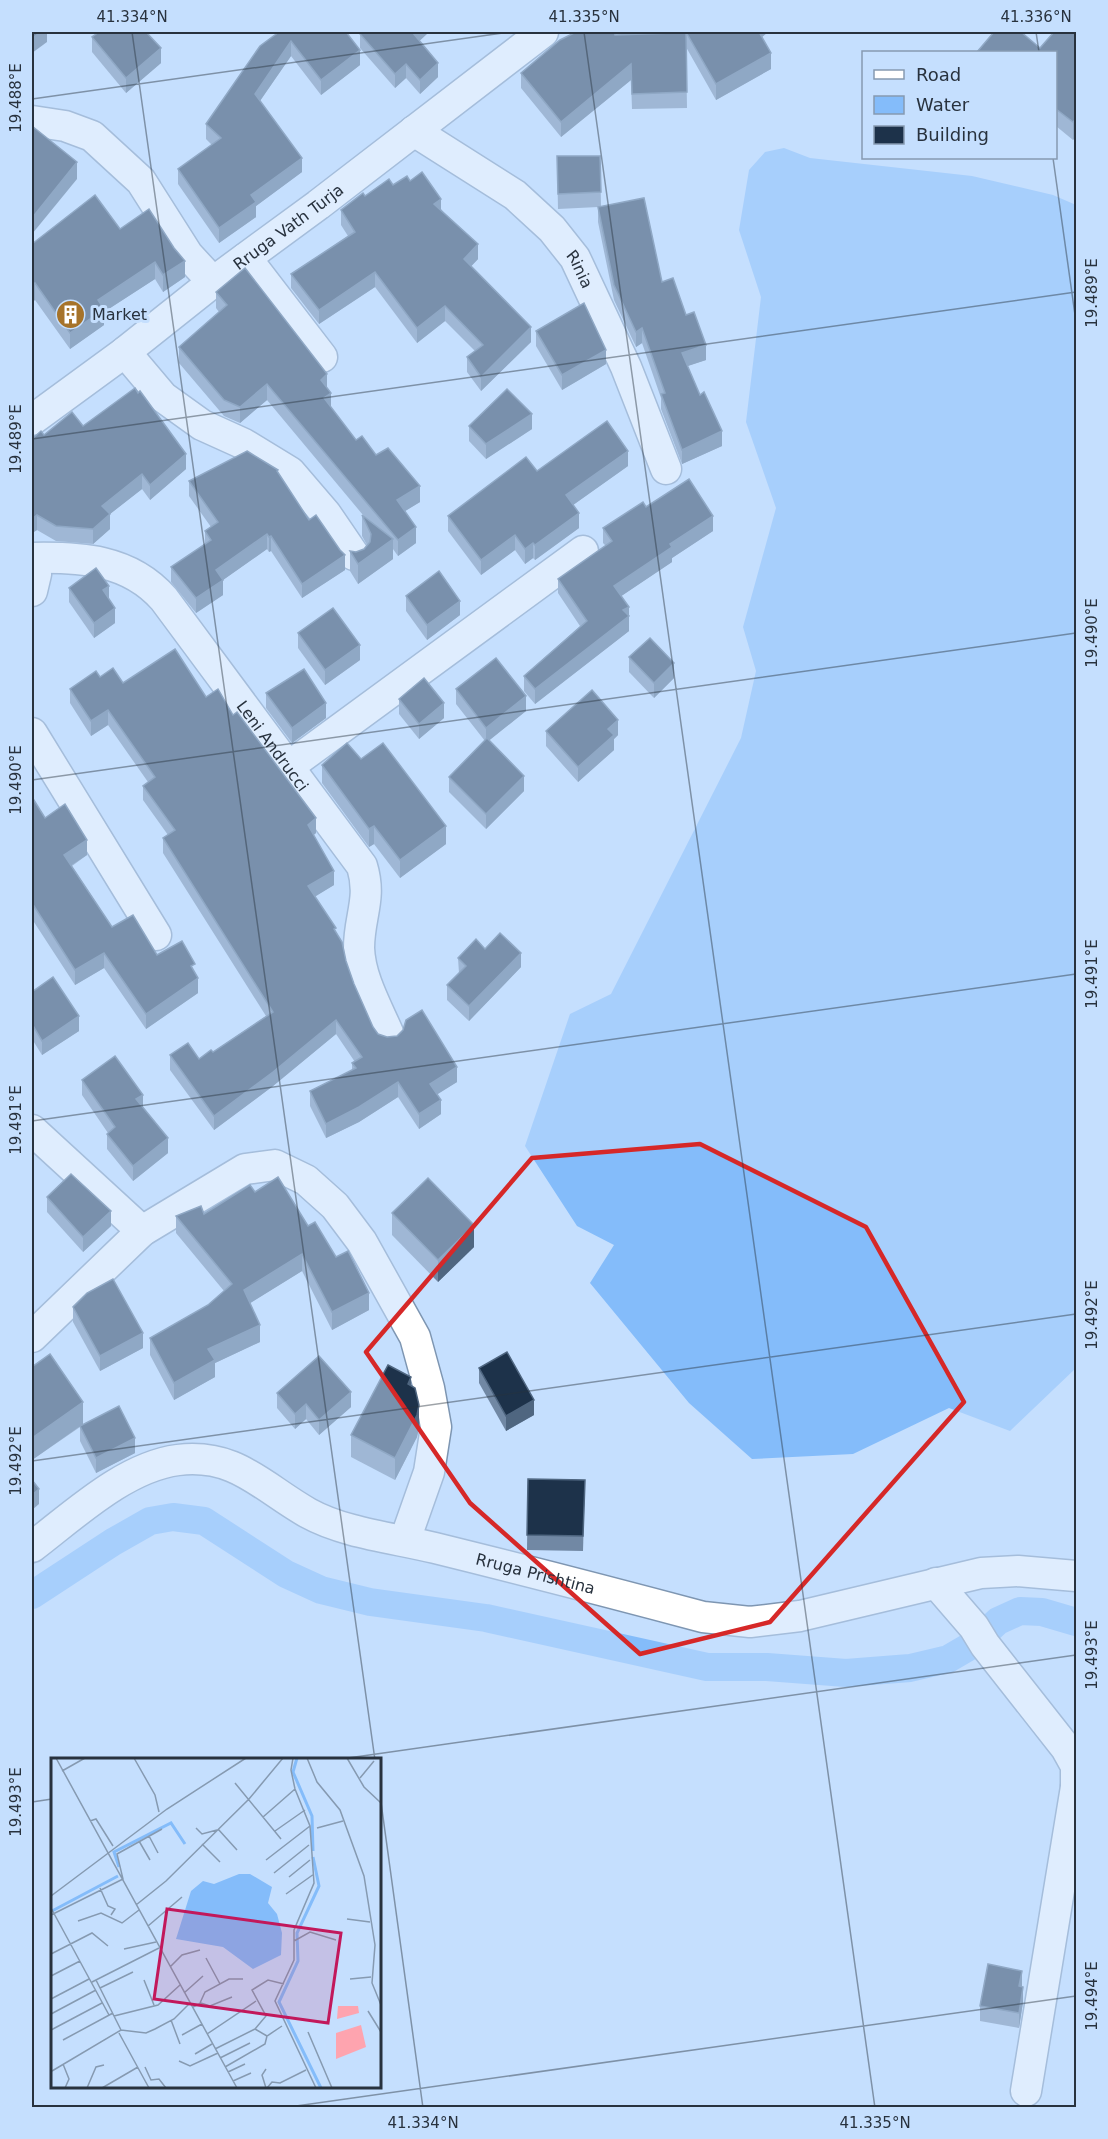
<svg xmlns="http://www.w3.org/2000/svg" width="1108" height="2139" font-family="'DejaVu Sans',sans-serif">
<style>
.water{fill:#84bcfa}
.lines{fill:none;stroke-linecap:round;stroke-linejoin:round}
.canal{stroke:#84bcfa;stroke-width:28}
.minor-casing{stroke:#7e96b2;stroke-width:33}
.minor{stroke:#fff;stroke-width:30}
.wall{fill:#7188a4}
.shaded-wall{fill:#4f6680}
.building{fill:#1d324a;stroke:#4f6680;stroke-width:1.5}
.marked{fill:none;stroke:#d62828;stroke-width:4.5;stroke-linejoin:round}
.ticks{fill:none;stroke:#28323e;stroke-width:1.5;stroke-opacity:0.45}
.labels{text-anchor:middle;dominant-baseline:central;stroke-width:6;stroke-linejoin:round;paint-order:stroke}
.street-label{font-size:16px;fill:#28323e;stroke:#c5dffe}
.poi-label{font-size:16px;fill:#28323e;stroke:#c5dffe;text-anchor:start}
.inset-river{fill:none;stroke:#84bcfa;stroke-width:3}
.inset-road{fill:none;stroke:#869ab1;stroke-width:1.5}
.view{fill:#c2185b;fill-opacity:0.15;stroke:#c2185b;stroke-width:3}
.inset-edge{fill:none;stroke:#28323e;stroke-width:3}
.neatline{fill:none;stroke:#28323e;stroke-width:2}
.ticks-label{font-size:15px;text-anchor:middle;fill:#28323e}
</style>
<rect width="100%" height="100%" fill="#c5dffe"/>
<!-- water -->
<path class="water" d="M784 148 810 158 972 176 1053 195 1076 205V1368L1010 1431 949 1408 853 1454 752 1459 689 1403 590 1283 614 1245 577 1226 525 1146 570 1014 611 994 741 738 756 671 743 627 776 508 746 422 761 297 739 230 749 170 765 152Z"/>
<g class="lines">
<!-- canal -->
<path class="canal" d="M32 1595 113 1542 150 1521 173 1517 204 1521 286 1574 321 1590 370 1602 486 1618 707 1667H767L846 1673 910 1668 948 1659 972 1645 998 1621 1020 1611 1042 1612 1076 1622"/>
<defs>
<g id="minor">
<path d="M32 121 65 126 92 136 141 181 188 255 213 282"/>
<path id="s1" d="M414 131 515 195 552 229 575 258 626 367 666 469"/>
<path d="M246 258 322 357"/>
<path d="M125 352 163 397 202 425 244 444 290 472 326 514 354 555"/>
<path id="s2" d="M32 420 125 352 213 282 318 205 543 32"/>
<path id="s3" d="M32 558C80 557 129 559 164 599L362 866C372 899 359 916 359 948 360 978 377 1007 389 1035"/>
<path d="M32 567 36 574 32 591"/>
<path d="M32 733 156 935"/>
<path d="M288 767 583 551"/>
<path d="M32 1130 142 1231"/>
<path d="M32 1337 142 1231 245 1169 275 1165 306 1180 335 1206 362 1242 415 1337 429 1388 436 1427 429 1472 405 1540"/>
<path id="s4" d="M32 1547C73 1516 124 1467 178 1460 236 1453 262 1487 308 1513 344 1533 394 1538 435 1548 524 1570 613 1593 703 1617L750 1622 800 1616 981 1573 1018 1571 1076 1576"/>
<path d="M936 1583 974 1627 985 1645 1066 1748 1076 1766V1785"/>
<path d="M1026 2091 1076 1787"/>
</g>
</defs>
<!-- minor casing -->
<use href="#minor" class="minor-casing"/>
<!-- minor -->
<use href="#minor" class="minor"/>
</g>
<!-- wall -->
<g class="wall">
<path d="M279 32 360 65 321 95 291 56 260 101 302 172 256 206V217L219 243 178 184V169L212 145 206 139V124Z"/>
<path d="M363 32H429L419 41 438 77 420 94 406 78 395 88 360 48V34Z"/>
<path d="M676 32H768L762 37 771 69 716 100 686 47 687 108 632 109 631 80 561 137 521 88V73L615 35 673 33Z"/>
<path d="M1077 32V135L1073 140 1056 126V52L1040 48Z"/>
<path d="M92 37 161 63 126 93 92 52Z"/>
<path d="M557 156H600L601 207 662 282 686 315 706 360 687 366 722 446 682 464 661 409V398L642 343 636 347 614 300 598 222V207L558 209Z"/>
<path d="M410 181 441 209 478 259 471 266 531 342 481 391 467 372V357L475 351 445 321 417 343 375 287 319 324 291 288V274L348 236 341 225V210L365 196 393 185Z"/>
<path d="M120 229 185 277 163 292 155 279 104 312V325L70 349 35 300 32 302V244Z"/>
<path d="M216 292 327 388 331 407 356 440 376 455 420 502 405 511 416 543 398 556 393 549V559L358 584 350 571V551L356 552 364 549 367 545 362 536V515L368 521 267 400 240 423 224 416 179 363V347L219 312 216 308Z"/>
<path d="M536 331 606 364 562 390 536 346Z"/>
<path d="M83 426 186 469 150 500 142 489 110 514V529L93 544 56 541 37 530 32 533V439L44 435Z"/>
<path d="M469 426 532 429 486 459 469 441Z"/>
<path d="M628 466 573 505 579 528 535 560 533 558 525 564 515 550 481 575 448 531V516L537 471Z"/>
<path d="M278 473 309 520 345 570 302 598 271 551 269 552 267 549 223 580V595L196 613 171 582V567L205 545V531L211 527 189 496V481Z"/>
<path d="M646 507 713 531 672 558V562L621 596 629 607V631L535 704 524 691V676L580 626 558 593V579L606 546 603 543V528Z"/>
<path d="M69 588 109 599 115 623 94 638 69 602Z"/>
<path d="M406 596 460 615 427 640 406 611Z"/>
<path d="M298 633 360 660 325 685 298 648Z"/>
<path d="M629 657 674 678 654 698 629 672Z"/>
<path d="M100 677 123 683 206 697 233 715 316 833 313 835 334 885 315 896 336 932 354 984 373 1027 378 1034 457 1082 437 1094 441 1114 419 1129 398 1097 359 1122 326 1138 310 1106V1091L352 1070V1063L355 1062 336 1034 273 1086 214 1130 170 1070V1055L199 1059 213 1052 266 1016 163 853V838L168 835 143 800V786L148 782 108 725 91 736 70 703V689Z"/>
<path d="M456 689 526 711 489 740 524 791 486 829 449 792V777L485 741 456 704Z"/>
<path d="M266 693 326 718 292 743 266 708Z"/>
<path d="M399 699 444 718 419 739 399 714Z"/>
<path d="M546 731 618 735 614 739V750L578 782 546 746Z"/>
<path d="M361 759 446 844 400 878 374 844 369 847 322 783V765Z"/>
<path d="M32 797 45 818 87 855 72 866 112 927 157 955 195 972 198 993 146 1029 104 968 75 985 32 919Z"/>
<path d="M485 949 521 967 469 1021 447 1000V985L459 973 458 958Z"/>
<path d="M32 992 79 1031 42 1055 32 1039Z"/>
<path d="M82 1080 143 1107 168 1153 133 1181 107 1149V1134L108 1133 82 1095Z"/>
<path d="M255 1192 308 1226 369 1310 332 1330 302 1271 250 1303 260 1342 215 1363V1377L174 1400 150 1355V1338L208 1305 224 1291 176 1233V1216L204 1214Z"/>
<path d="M47 1197 111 1226 83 1252 47 1212Z"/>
<path d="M392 1213 474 1247 438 1282 392 1235Z"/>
<path d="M73 1307 143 1348 100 1371 73 1322Z"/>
<path d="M32 1367 83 1424 135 1453 96 1473 80 1441V1427L32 1460Z"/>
<path d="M479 1368 534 1415 506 1431 479 1383Z"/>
<path d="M411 1386 419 1427 417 1437 395 1480 351 1457V1435Z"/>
<path d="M277 1393 351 1407 319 1435 306 1419 295 1429 277 1408Z"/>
<path d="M528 1479 585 1480 583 1551 527 1550Z"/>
<path d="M1022 1987 1023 2002 1019 2028 980 2021V2006Z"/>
</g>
<!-- shaded-wall -->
<g class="shaded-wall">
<path d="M41 32H47V42L32 53V38Z"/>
<path d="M414 32H429L413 47V33Z"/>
<path d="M756 32H768L756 42Z"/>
<path d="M291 41V56L255 108V94Z"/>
<path d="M161 48V63L126 93V78Z"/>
<path d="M360 50V65L321 95V80Z"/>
<path d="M771 53V69L716 100V84Z"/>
<path d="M438 63V77L420 94V80Z"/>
<path d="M406 64V78L395 88V74Z"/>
<path d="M631 64V80L561 137V122Z"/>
<path d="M1077 118V135L1073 140V122Z"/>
<path d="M302 158V172L256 206V217L219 243V228L251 195Z"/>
<path d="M77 162V179L32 234V218Z"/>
<path d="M441 199V214L434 204Z"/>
<path d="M478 244V259L464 274V259Z"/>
<path d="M185 261V277L163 292V275Z"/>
<path d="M155 262V279L104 312V325L70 349V333L98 300Z"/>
<path d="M375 272V287L319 324V310Z"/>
<path d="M35 283V300L32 302V286Z"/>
<path d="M445 306V321L417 343V328Z"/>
<path d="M531 327V342L481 391V377Z"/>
<path d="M642 328V343L636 347V332Z"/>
<path d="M706 345V360L682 368V353Z"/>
<path d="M606 350V364L562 390V375Z"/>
<path d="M327 374V390L321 380Z"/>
<path d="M267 384V400L240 423V407Z"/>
<path d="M331 393V408L324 398Z"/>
<path d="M532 414V429L486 459V444Z"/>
<path d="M722 431V446L682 464V450Z"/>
<path d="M628 451V466L566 510V495Z"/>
<path d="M186 454V469L150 500V485Z"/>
<path d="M142 474V489L110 514V529L93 544V529L102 506Z"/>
<path d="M420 486V502L397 516V500Z"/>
<path d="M579 513V528L535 560V545Z"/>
<path d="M37 515V530L32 533V519Z"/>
<path d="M713 516V531L672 558V562L614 601V586L670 544Z"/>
<path d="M416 527V543L398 556V540Z"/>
<path d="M267 534V549L223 580V595L196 613V598L216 570Z"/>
<path d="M515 535V550L481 575V560Z"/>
<path d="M271 536V551L269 552V537Z"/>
<path d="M393 539V559L358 584V564Z"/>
<path d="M533 543V558L525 564V549Z"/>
<path d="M345 555V570L302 598V584Z"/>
<path d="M109 586V600L103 590Z"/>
<path d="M460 601V615L427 640V625Z"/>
<path d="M629 607V631L535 704V689L623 610Z"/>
<path d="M115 608V623L94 638V623Z"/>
<path d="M360 645V660L325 685V670Z"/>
<path d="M674 663V678L654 698V683Z"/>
<path d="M526 696V711L486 743V728Z"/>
<path d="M326 703V718L292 743V728Z"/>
<path d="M444 703V718L419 739V724Z"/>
<path d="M108 710V725L91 736V721Z"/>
<path d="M618 720V735L614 739V750L578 782V767L608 729Z"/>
<path d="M524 776V791L486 829V814Z"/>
<path d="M316 818V833L308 840V825Z"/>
<path d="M374 826V844L369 847V829Z"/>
<path d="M446 826V844L400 878V860Z"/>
<path d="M87 840V855L64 870V855Z"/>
<path d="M334 871V885L308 901V886Z"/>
<path d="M104 953V968L75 985V970Z"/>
<path d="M521 953V967L469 1021V1006Z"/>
<path d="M198 978V993L146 1029V1014Z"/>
<path d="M79 1016V1031L42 1055V1041Z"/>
<path d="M336 1020V1034L273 1086 214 1130V1116Z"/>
<path d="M457 1067V1082L430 1099V1084Z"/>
<path d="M398 1082V1097L359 1122 326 1138V1124Z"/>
<path d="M143 1095V1110L136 1099Z"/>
<path d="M441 1100V1114L419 1129V1114Z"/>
<path d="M168 1138V1153L133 1181V1166Z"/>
<path d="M111 1211V1226L83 1252V1237Z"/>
<path d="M474 1225V1247L438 1282V1260Z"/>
<path d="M302 1254V1271L244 1307V1290Z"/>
<path d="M369 1293V1310L332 1330V1312Z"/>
<path d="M260 1325V1342L215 1363V1377L174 1400V1383L208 1349Z"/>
<path d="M143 1333V1348L100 1371V1356Z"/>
<path d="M411 1377V1399L408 1384Z"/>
<path d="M351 1392V1407L319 1435V1420Z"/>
<path d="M534 1400V1415L506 1431V1416Z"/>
<path d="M83 1402V1424L32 1460V1438Z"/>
<path d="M306 1404V1419L295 1429V1414Z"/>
<path d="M419 1405V1427L417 1437 395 1480V1458Z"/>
<path d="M135 1438V1453L96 1473V1458Z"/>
<path d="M39 1489V1504L32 1510V1495Z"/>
<path d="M1022 1971V1986L1019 2001V1986Z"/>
<path d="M1023 1987V2002L1019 2028V2013Z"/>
</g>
<!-- building -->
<g class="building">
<path d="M32 32H41L32 38Z"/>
<path d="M99 32H146L161 48 126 78 92 37Z"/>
<path d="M279 32H346L360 50 321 80 291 41 255 94 302 158 251 195 256 202 219 228 178 169 221 138 206 124 260 46Z"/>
<path d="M363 32H414L413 33 438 63 420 80 406 64 395 74 360 34Z"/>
<path d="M576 32H614L615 35 673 33 676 32H686L687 92 632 94 631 64 561 122 521 73 560 40Z"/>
<path d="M686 32H759L771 53 716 84Z"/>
<path d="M994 32H1021L1040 48 1054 32H1077V118L1073 122 1056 109V52H977Z"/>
<path d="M32 126 77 162 32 218Z"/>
<path d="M557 156H600L601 192 558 194Z"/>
<path d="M422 172 441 199 434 204 478 244 464 259 531 327 481 377 467 357 483 345 445 306 417 328 375 272 319 310 291 274 355 232 341 210 363 193 365 196 389 179 393 185 407 176 410 181Z"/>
<path d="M95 195 120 229 149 209 174 248 185 261 163 275 155 262 98 300 104 309 70 333 35 283 32 286V244Z"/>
<path d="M644 198 662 282 673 278 686 315 694 312 706 345 682 353 700 395 704 392 722 431 682 450 661 394 665 393 642 328 636 332 614 285 598 207Z"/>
<path d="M245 268 327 374 321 380 331 393 324 398 356 440 362 436 376 455 388 448 420 486 397 500 416 527 398 540 267 384 240 407 224 400 179 347 227 305 216 292Z"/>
<path d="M584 303 606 350 562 375 536 331Z"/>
<path d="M135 388 138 393 140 391 186 454 150 485 142 474 102 506 110 514 93 529 56 526 37 515 32 519V439L41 431 44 435 72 412 83 426Z"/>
<path d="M507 389 532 414 486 444 469 426Z"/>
<path d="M607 421 628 451 566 495 579 513 535 545 533 543 525 549 515 535 481 560 448 516 526 457 537 471Z"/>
<path d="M247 451 278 470 277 471 309 520 316 515 340 550 345 555 302 584 271 536 269 537 267 534 216 570 223 580 196 598 171 567 211 540 205 531 218 522 189 481Z"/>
<path d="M689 479 713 516 670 544 672 547 614 586 629 607 623 610 629 616 535 689 524 676 587 621 558 579 612 541 603 528 643 502 646 507Z"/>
<path d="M362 515 393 539 358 564 350 551 356 552 364 549 370 542 371 534Z"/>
<path d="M96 568 109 586 103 590 115 608 94 623 69 588Z"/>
<path d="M439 571 460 601 427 625 406 596Z"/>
<path d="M333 608 360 645 325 670 298 633Z"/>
<path d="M650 638 674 663 654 683 629 657Z"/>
<path d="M175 649 206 697 218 689 233 715 237 712 316 818 308 825 334 871 308 886 336 928 334 929 342 942 346 961 354 984 373 1027 378 1034 387 1037 397 1036 403 1030 406 1020 422 1010 457 1067 430 1084 441 1100 419 1114 398 1082 359 1107 326 1124 310 1091 356 1068 352 1063 362 1057 336 1020 273 1072 214 1116 170 1055 188 1043 199 1059 211 1050 213 1052 273 1012 163 838 175 830 143 786 155 777 108 710 91 721 70 689 96 671 100 677 113 668 123 683Z"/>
<path d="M496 658 526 696 486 728 456 689Z"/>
<path d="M304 669 326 703 292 728 266 693Z"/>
<path d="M424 678 444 703 419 724 399 699Z"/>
<path d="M592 690 618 720 608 729 614 735 578 767 546 731Z"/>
<path d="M487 738 524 776 486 814 449 777Z"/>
<path d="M347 743 361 759 383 743 446 826 400 860 374 826 369 829 322 765Z"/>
<path d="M32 797 45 818 65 804 87 840 64 855 112 927 133 915 157 955 182 941 195 964 191 966 198 978 146 1014 104 953 75 970 32 903Z"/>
<path d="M500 933 521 953 469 1006 447 985 466 966 458 958 476 939 485 949Z"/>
<path d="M53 977 79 1016 42 1041 32 1024V992Z"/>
<path d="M115 1056 143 1095 136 1099 168 1138 133 1166 107 1134 115 1127 82 1080Z"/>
<path d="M71 1174 111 1211 83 1237 47 1197Z"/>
<path d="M278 1177 308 1226 315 1222 336 1257 348 1251 369 1293 332 1312 302 1254 244 1290 260 1325 208 1349 215 1360 174 1383 150 1338 208 1305 232 1284 176 1216 201 1206 204 1214 250 1185 255 1192Z"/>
<path d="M428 1178 474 1225 438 1260 392 1213Z"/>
<path d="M113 1279 143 1333 100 1356 73 1307 87 1293Z"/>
<path d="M507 1352 534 1400 506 1416 479 1368Z"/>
<path d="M50 1354 83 1402 32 1438V1367Z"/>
<path d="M319 1356 351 1392 319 1420 306 1404 295 1414 277 1393Z"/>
<path d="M388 1365 411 1377 408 1384 415 1388 419 1405 417 1415 395 1458 351 1435Z"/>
<path d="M119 1406 135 1438 96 1458 80 1426Z"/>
<path d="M528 1479 585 1480 583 1536 527 1535Z"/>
<path d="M32 1480 39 1489 32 1495Z"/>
<path d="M988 1964 1022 1971 1019 1986 1023 1987 1019 2013 980 2006Z"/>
</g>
<!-- marked area -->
<path d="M0 0H1108V2139H0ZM700 1144 866 1227 964 1402 770 1622 640 1654 470 1503 366 1352 532 1158Z" fill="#c5dffe" fill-opacity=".55" fill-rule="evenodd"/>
<path class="marked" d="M700 1144 866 1227 964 1402 770 1622 640 1654 470 1503 366 1352 532 1158Z"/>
<!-- ticks -->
<path class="ticks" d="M132 32 375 1760M584 32 875 2108M1036 32 1039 52M32 99 510 32M1053 158 1076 322M32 439 1076 292M32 780 1076 633M32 1121 1076 974M32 1461 1076 1314M334 1760 1076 1655M380 1795 423 2108M32 1802 52 1799M282 2108 1076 1996"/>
<!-- icons -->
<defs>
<symbol id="building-disc" viewBox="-11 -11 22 22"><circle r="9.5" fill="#a6732a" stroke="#c5dffe"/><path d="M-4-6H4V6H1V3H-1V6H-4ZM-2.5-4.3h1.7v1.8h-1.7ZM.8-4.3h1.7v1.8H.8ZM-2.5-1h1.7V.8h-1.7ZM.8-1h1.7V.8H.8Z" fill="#fff"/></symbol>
</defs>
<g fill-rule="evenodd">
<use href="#building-disc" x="54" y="298" width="33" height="33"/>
</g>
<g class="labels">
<!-- street labels -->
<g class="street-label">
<text stroke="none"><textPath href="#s2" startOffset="321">Rruga Vath Turja</textPath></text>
<text stroke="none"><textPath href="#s1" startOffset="219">Rinia</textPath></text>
<text stroke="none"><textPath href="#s3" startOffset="326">Leni Andrucci</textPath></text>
<text stroke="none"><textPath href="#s4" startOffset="552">Rruga Prishtina</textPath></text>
</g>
<!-- poi labels -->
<g class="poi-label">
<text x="92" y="314">Market</text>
</g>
</g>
<!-- overview -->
<g transform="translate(51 1758)">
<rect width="330" height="330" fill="#c5dffe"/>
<path d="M287 248H307L308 255 286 261ZM310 267 315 289 285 301V275Z" fill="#fea4af"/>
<path d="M188 116H199L221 129 217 145 226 156 231 175 230 197 202 211 172 189 125 181 140 133 152 123 163 126Z" fill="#84bcfa"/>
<path class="inset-river" d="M246 0 242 14 261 58 262 93M262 99 268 128 246 175 247 203 228 244 270 330M68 109 63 94 120 65 134 86M1 153 67 118"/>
<path class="inset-road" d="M5 0 186 330M83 0 104 37 108 54M242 0 240 12 244 31 259 68 263 125 243 172V202L224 243 265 330M256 0 266 24 289 52 313 118 324 187 321 225 330 247M296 0 313 29 330 45M11 13 34 0M309 20 323 3M184 25 230 81M212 59 244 31M39 63 45 61 62 88M145 70 151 76 166 72M266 70 292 63M167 71 186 92M224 73 254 52M98 78 107 95M88 83 99 102M151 86 169 104M215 102 259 68M223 115 258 87M238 119 259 102M49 130 57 148 64 151 60 157M235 136 263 116M0 138 116 51 195 0M85 147 115 123 198 41 232 0M0 150 58 257M0 157 72 121 66 96 111 71M296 161 319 164M27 163 50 155 71 165 88 152M97 168 131 139M243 183 259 174 285 182M73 191 105 184M0 196 41 175 57 188M155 200 169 226M119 209 131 197 149 192M0 218 29 203M299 221 320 219M45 222 70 272M93 222 103 247M41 224 108 190M49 230 82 214M133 235 152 218M0 241 38 221M149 245 154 234 178 221H192M142 249 150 245 159 248 181 239M317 253 330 274M0 256 45 232M63 258 107 247 129 227M120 262 129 286M204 271 215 258 201 232 217 222 233 226M204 271 216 278 231 268M0 272 51 245M257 274 281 330M68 275 98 330M156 276 205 243M131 277 151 266M12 282 62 255M164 291 204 271M144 296 161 286M169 300 199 285M128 303 139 308 167 295M12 306 18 321 14 330M94 309 100 322 108 321 115 330M174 309 214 286 216 278M215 311 211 317 215 330M1 313 70 272 95 275 104 271 123 261 139 245M177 314 194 306M182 323 200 315M36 330 45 309 53 307M51 330 87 309M216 330 221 324 229 325 255 312"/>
<path class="view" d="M116 151 290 175 277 265 103 241Z"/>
<rect width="330" height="330" class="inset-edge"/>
</g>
<!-- border -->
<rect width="1108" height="2139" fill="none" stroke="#c5dffe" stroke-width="66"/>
<!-- legend -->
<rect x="862" y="51" width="195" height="108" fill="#c5dffe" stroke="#869ab1" stroke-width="1.5"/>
<rect x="874" y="70" width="30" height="9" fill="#ffffff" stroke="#869ab1" stroke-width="1.5"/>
<text x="916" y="81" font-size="18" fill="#28323e">Road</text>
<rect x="874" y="96" width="30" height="18" fill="#84bcfa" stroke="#869ab1" stroke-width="1.5"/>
<text x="916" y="111" font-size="18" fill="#28323e">Water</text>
<rect x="874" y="126" width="30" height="18" fill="#1d324a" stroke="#869ab1" stroke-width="1.5"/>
<text x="916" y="141" font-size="18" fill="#28323e">Building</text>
<rect x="33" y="33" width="1042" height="2073" class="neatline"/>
<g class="ticks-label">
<text x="132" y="22">41.334°N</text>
<text x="584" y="22">41.335°N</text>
<text x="1036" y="22">41.336°N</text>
<text transform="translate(16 98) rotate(-90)" y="5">19.488°E</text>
<text transform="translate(1092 293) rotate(-90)" y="5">19.489°E</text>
<text transform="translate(16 439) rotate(-90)" y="5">19.489°E</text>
<text transform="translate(1092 633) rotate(-90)" y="5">19.490°E</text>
<text transform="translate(16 780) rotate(-90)" y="5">19.490°E</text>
<text transform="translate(1092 974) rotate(-90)" y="5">19.491°E</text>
<text transform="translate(16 1120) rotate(-90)" y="5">19.491°E</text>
<text transform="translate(1092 1315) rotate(-90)" y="5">19.492°E</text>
<text transform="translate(16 1461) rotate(-90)" y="5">19.492°E</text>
<text transform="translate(1092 1655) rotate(-90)" y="5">19.493°E</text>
<text transform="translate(16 1802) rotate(-90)" y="5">19.493°E</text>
<text transform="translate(1092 1996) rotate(-90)" y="5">19.494°E</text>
<text x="423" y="2128">41.334°N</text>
<text x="875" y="2128">41.335°N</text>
</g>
</svg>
